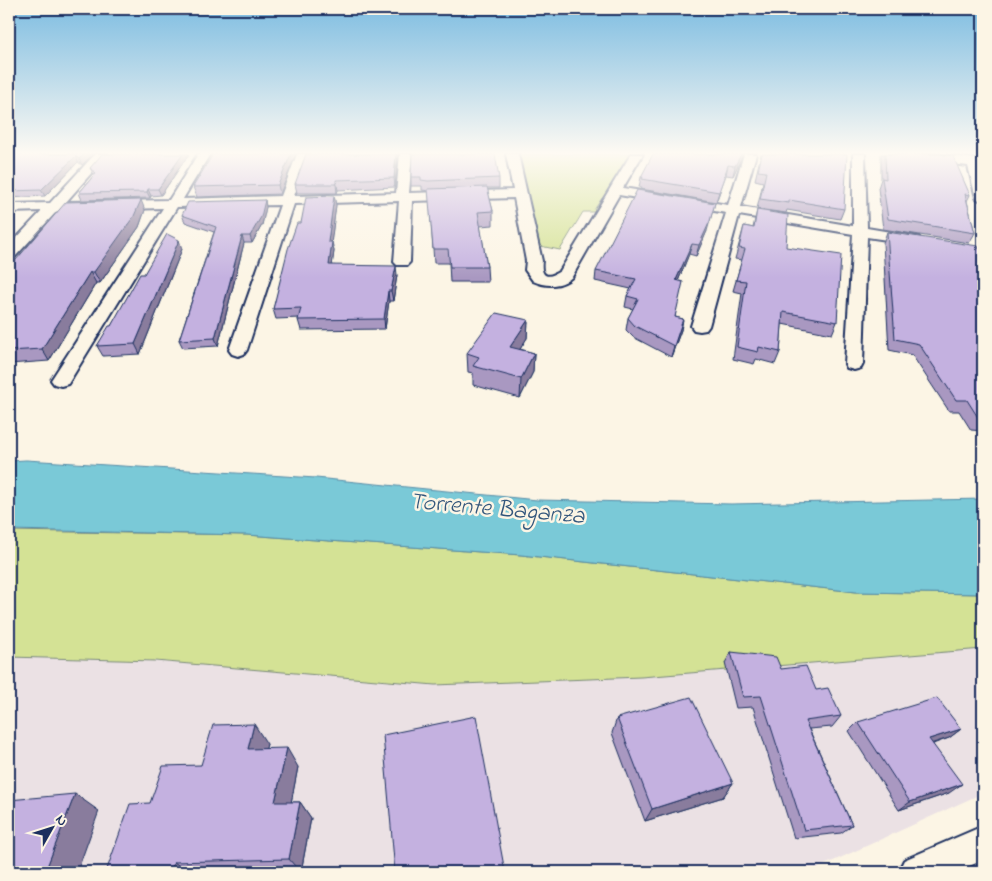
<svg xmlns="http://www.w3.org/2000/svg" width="992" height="881" viewBox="0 0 992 881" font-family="'Indie Flower',sans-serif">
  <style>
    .built { fill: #ebe1e4 }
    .green { fill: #d4e295; stroke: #78887a }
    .water { fill: #7ac9d7; stroke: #548ba7 }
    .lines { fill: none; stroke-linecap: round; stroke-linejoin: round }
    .street-casing { stroke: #1b2f5e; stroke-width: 4 }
    .street { fill: #fcf5e5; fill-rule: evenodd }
    .wall { fill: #a998c1; stroke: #1b2f5e }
    .shaded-wall { fill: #897c9d; stroke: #1b2f5e }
    .building { fill: #c4b1e0; stroke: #1b2f5e }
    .labels { text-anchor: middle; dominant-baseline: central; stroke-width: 5; stroke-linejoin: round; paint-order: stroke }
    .water-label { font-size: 24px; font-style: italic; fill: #33567c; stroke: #fcf5e5 }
  </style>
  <rect width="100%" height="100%" fill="#fcf5e5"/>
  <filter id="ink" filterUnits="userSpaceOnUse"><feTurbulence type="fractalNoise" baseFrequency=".02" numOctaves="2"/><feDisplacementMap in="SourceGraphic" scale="10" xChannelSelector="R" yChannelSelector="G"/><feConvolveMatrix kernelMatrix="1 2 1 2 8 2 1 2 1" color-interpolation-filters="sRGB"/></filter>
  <g filter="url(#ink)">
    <!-- built -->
    <path class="built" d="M983,649v144l-174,79h-800v-215l146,4 280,24 206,-8z"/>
    <!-- green -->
    <path class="green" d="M515,154h118l-27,45 -4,-1 -8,12 4,2h-15l-23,38 -20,-4 -3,-12h-5z
      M9,531l238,4 274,20 335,37 127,2v55l-342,28 -206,8 -280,-24 -146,-4z"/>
    <!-- water -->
    <path class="water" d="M26,460l290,18 221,22 194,4 252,-5v95l-127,-2 -335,-37 -274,-20 -238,-5v-69z"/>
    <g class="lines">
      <!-- street casing -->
      <g class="street-casing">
        <path id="street" d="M95,154h13l-42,48 103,-2 29,-46h12l-27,45 98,-3 16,-42h12l-15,42 102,-3 4,-39h12l-3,39 104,-3 -7,-36h12l24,107c-2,15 5,19 18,10l71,-117h12l-20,34 105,17 16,-51h12l-15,53 112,19v-72h12l2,74 47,8 5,1 2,3 -2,3 -5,1 -47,-7 -4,127 -2,4 -7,2 -7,-2 -2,-4 8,-130 -114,-19 -30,111 -3,4 -6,1 -6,-1 -3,-4 35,-113 -107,-18 -47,82c-11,10 -26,10 -39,4l-8,-11 1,-9 -12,-63 -102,3 -2,61 -3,3h-10l-3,-3 5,-61 -105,3 -47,146 -3,4 -6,2 -6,-2 -3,-4 51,-145 -103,2 -109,177 -7,2 -7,-2 -3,-4 112,-172 -106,3 -43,47 -5,2v-14l33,-35 -33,1v-8l41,-1z
          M901,154h35l47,6v8l-3,-1 3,10v25l-7,-4 -8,-32 -61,-8z
          M983,826v34l-27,12h-58l6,-12z"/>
      </g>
      <!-- street -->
      <use href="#street" class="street"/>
    </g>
    <!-- wall -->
    <path class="wall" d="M9,154h84l-11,11 -4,-3 -33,34 -36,2z
      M189,154l-28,41 -10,1 -1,2 -68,2 -3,-7 15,-18 -4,-7z
      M296,154l-16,40 -83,3 -4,-10z
      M398,154l-3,33 -57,3 -1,3h-40l-2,-9z
      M412,154l87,24v10h-12l6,23v14l-13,1 7,41 1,15h-38l-1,-19h-15l-5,-72 -7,-1v-4h-11v-9z
      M743,154l-10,22 -7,-1 -10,27 -75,-13v-2h-2l2,-10z
      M761,154l83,55 -4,10 -53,-9 -1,3 -29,-4 6,-27 -8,-2z
      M881,154h58l31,41 -3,6 8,32 -6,10 -86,-14 -5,-41 3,-9z
      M334,196l2,9 -5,37 3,9 -2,14 65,10 -4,26h-4l-4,28 -84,1 -3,-10 1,-2 -23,1 -3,-10 28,-86z
      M265,200l1,7 -4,18 -10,18h-8l-26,103 -35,2 -4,-8 35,-108 -29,-10 -3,-7z
      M145,210l-6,17 -39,56h-4l-47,78 -40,3v-96z
      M757,210l29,37 51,75 -5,12 -50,-10 -2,28 -5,12 -19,-5 -2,5 -21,-5 9,-66 -9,-2 9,-31 -7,-1 9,-33 9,2z
      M707,231l-11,25 -7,-2 -11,27 -3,36 8,2 -2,11 -10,27 -38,-20 -7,-7 2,-12 5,-9 -8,-2 2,-11 4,-7 -36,-8 1,-10z
      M887,232l96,18v181l-12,-1 -12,-19h-10l-37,-56 -23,-5 -6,-107z
      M182,249l-42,105 -37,2 -6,-10 14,-20 33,-52z
      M528,320l-1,18 -7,11 14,4 -1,19 -13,26 -47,-13v-12l-5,-1 -1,-19z
      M731,652l50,17 35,21 25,26 -9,11 -23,2 43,96 -11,8 -47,5 -41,-131 -17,1 -11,-45z
      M617,718l116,65 -10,14 -78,24 -33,-88z
      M858,722l103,7 -12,9 -16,6 16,49 -50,17 -50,-79z
      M267,744l-2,5 33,18 -7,35h9l11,16 -10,54h-195l44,-69 51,-38z"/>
    <!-- shaded-wall -->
    <path class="shaded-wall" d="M84,154h9l-11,11 -3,-6z
      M183,154h6l-28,41 -3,-6z
      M291,154h5l-16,40 -2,-9z
      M396,154h2l-3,33 -1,-9z
      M741,154h2l-10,22 2,-10z
      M76,156l2,6 -33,34 -4,-6z
      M728,165l-2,10 -10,27 3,-10z
      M336,180l2,10 -1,3 -1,-9z
      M148,189l3,7 -1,2 -3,-6z
      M334,196l2,9 -6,47 -2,-10z
      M141,200l4,10 -6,17 -39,56 -6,-11z
      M265,200l1,7 -4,18 -10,18 -2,-7z
      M715,203l-8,28 -11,25 3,-11z
      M242,236l2,7 -26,103 -3,-8z
      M179,240l3,9 -42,105 -5,-10z
      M332,242l2,9 -3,23 -2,-9z
      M692,244l-3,10 -15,37 2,-11z
      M396,266l1,9 -4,26 -2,-10z
      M90,272l6,11 -47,78 -7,-12z
      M388,291l1,10 -4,28 -1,-10z
      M683,319l-2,11 -10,27 3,-11z
      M528,320l-1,18 -17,27v-18z
      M534,353l-1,19 -13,26 1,-19z
      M254,724l13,20 -6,24 -13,-19z
      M961,729l-12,9 -31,10 11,-9z
      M287,748l11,19 -10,52 -13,-17z
      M733,783l-10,14 -78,24 7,-12z
      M962,784l-13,9 -50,17 11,-8z
      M75,794l24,17 -22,61h-32z
      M300,802l11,16 -10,54h-1l-11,-13z
      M174,862l14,10h-18z"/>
    <!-- building -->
    <path class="building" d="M9,154h75l-5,5 -3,-3 -35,34 -32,1z
      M102,154h81l-25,35h-10l-1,3 -68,1 17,-20 -6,-5z
      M213,154h78l-13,31 -85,2z
      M306,154h90l-2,24 -58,2v4h-41z
      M412,154h83l4,24 -71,3 -7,-1v-3h-10z
      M653,154h88l-6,12 -7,-1 -9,27 -77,-13 1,-2h-2z
      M762,154h85l-3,55 -55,-9v3l-29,-4 6,-27 -8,-1z
      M885,154h54l14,2 17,39 -5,-1 10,39 -87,-14 -6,-41 4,1z
      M487,187l6,24 -15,1 9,55h-37l-2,-18h-15l-5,-60z
      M637,190l78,13 -5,18 -11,24 -7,-1 -16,36 7,2 -8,35 8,2 -9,27 -39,-20 -7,-8 10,-19 -11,-3 9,-17 -40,-8z
      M334,196l-6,46h4l-3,23 67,1 -5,25h-3l-4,28 -86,1 3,-12 -28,1 15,-60 9,-26h4l5,-26z
      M141,200l-7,16 -40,56h-4l-48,77 -33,2v-83l57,-66z
      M265,200l-4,17 -11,19h-8l-27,102 -36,2 37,-113 -34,-12 6,-13z
      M757,210l31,5 -2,32 55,8 -4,67 -54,-10 -3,40 -21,-5 -1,5 -21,-5 9,-66 -10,-1 9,-31 -6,-1 5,-22 10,2z
      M887,232l91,14 1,3 4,1v169h-4l-12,-19h-11l-37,-56 -24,-5z
      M167,234l12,6 -44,104 -38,2 12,-20h2l29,-52h4z
      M496,313l32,7 -18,27 24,6 -13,26 -48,-13 6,-9 -12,-4z
      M731,652l45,5 5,12 25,-3 10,24 12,-2 13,28 -36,5 47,104 -48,5 -43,-134 -18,1z
      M691,697l42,86 -81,26 -35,-91z
      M937,698l24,31 -32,10 33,45 -52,18 -52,-80z
      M476,716l29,156h-110l-12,-137z
      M254,724l-6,25 39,-1 -12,54h25l-11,57 -115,3 -4,10h-64l24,-68 20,-1 13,-37 38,-1 12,-40z
      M75,794l-30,78h-36v-72z"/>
  </g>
  <!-- sky -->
  <linearGradient id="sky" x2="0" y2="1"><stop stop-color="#7cbce1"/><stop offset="0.55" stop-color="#fefaf3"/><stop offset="1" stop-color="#fefaf3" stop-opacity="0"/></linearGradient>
  <rect width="992" height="278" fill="url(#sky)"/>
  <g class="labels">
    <!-- water labels -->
    <g class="water-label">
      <text transform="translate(497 510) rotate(5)">Torrente Baganza</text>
    </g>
  </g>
  <!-- margin -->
  <rect width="992" height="881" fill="none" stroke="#fcf5e5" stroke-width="30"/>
  <rect x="15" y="15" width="962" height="851" fill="none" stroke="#1b2f5e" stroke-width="2" filter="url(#ink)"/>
  <!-- north arrow -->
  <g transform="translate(52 828) rotate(51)" stroke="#fcf5e5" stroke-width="4" paint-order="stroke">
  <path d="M0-4L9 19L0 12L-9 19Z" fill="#1b2f5e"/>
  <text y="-8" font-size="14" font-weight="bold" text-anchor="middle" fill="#1b2f5e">N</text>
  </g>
</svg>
